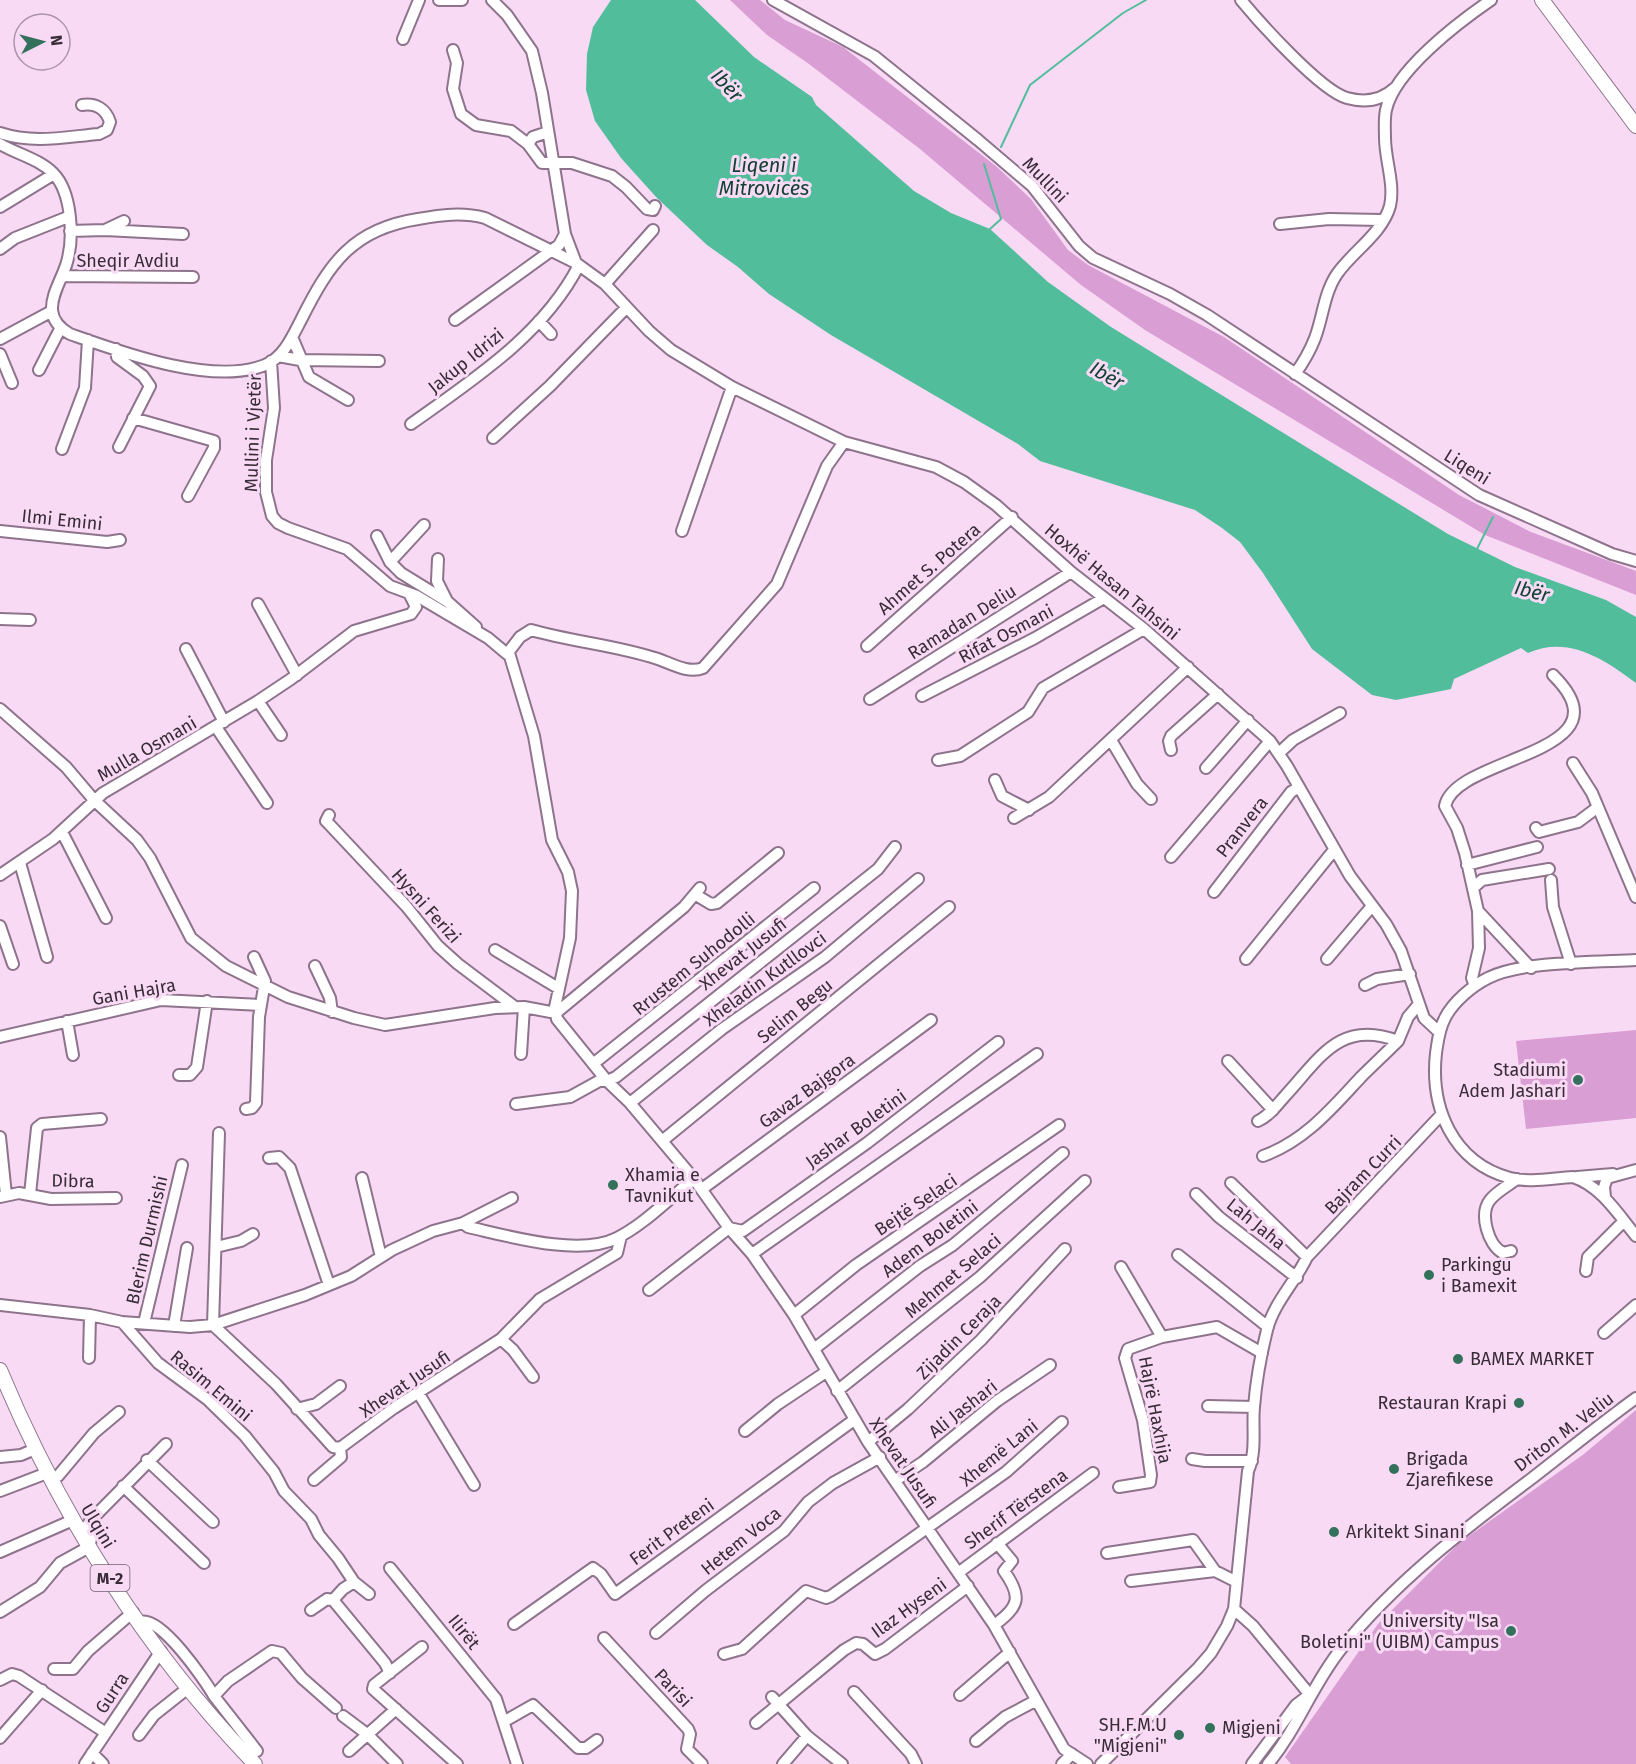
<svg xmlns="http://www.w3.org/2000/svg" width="1636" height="1764" viewBox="0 0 1636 1764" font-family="'Fira Sans',sans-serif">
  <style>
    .green { fill: #d99ed4 }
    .water { fill: #52bd9b }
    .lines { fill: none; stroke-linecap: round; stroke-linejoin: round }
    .stream { stroke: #52bd9b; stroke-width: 2 }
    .minor-casing { stroke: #8e738c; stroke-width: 14 }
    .major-casing { stroke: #8e738c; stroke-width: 16 }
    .minor { stroke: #fff; stroke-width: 10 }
    .major { stroke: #fff; stroke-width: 14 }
    .poi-dot { fill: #34715d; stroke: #f9daf5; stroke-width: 2 }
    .labels { text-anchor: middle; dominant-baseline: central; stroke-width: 6; stroke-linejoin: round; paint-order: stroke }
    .shield { fill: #f9daf5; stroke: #726070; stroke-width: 1.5 }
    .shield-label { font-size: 16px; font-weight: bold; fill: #382c37 }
    .street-label { font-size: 18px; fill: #382c37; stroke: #f9daf5 }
    .poi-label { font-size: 18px; fill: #382c37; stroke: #f9daf5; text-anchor: start }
    .water-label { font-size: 20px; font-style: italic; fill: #134234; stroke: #f9daf5 }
  </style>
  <rect width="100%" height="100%" fill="#f9daf5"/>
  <!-- green -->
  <path class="green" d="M730,0h30l25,20 58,27 154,120 34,32 37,51 20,15 136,72 235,158 72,37 105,39v24l-151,-60 -340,-205 -64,-45 -161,-136 -111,-85 -42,-29z
    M1636,1030v88l-110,11 -10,-88z
    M1636,1410v354h-345l-6,-7 93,-133 81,-81 125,-89z"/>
  <!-- water -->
  <path class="water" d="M611,0h84l59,57 58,40 4,8 98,86 37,22 39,16 58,53 63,45 337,207 67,33 91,33 30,17v66c-32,-24 -68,-48 -108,-30l-7,-5 -67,31 -3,10 -55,11 -24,-5 -60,-46 -49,-76 -23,-31 -18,-14 -27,-18 -155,-49 -22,-17 -187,-109 -62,-41 -31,-27 -31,-22 -50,-47 -36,-40 -26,-37 -9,-31 1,-36 6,-27z"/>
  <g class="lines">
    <!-- stream -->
    <path class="stream" d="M1001,147l29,-62 93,-72 23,-13
      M984,164l17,55 -11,10
      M1477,549l16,-32"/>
    <!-- minor casing -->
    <g class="minor-casing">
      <path id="minor" d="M439,0h23
        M492,0l15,15 25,36 10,42 23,141 11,29
        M773,0l101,56 104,84 54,46 47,60 14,12 77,36 37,21 272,180 133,59 24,7
        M1241,0c19,23 80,91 106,98 18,5 35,2 48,-10
        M403,39l16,-39
        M453,50l4,13 -4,26 8,25 15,11 35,6 17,13 14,19h30l40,13 14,11 21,22 6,1 2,-4
        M0,133c34,11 64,4 99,1l8,-4 3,-8c-4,-13 -14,-19 -28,-17
        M0,144c17,10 39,15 53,29 19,19 21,64 14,89 -4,15 -16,32 -15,48 1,12 9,19 18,24 51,18 142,52 195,31 19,-8 27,-28 36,-45 28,-56 51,-91 117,-101 23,-4 44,-7 67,-1l91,45 29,21 44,47 22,19 61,37 112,55 92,25 28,15 32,23 75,67 73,57 126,112 17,25 63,110 36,48 15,27 23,67 15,14
        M528,144l5,-7 15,-5
        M0,207l54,-33
        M1280,224l49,-5 53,1
        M105,230l78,4
        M70,231l35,-1 19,-9
        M0,249l15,-11 53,-21
        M62,276l131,1
        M605,284l48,-54
        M455,320l104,-75 6,-11
        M539,321l12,13
        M292,337l17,40 39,23
        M0,339l52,-28
        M116,349l1,8 26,19 7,10 -31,61
        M0,354l12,29
        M278,356l22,4 79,1
        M271,361l3,47 -8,52v32l6,24 6,7 10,5 59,21 43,37 27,10 71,42 19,16 13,-17 11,-7c42,12 85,15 127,29 14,5 31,15 45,9l74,-84 50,-118 17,-24
        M39,370l21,-41
        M1295,374c8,-11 15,-23 20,-36 8,-21 9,-45 22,-64 16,-23 45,-40 53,-68 5,-22 -5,-46 -5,-68 0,-9 -1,-19 1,-28 8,-39 73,-88 105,-110
        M133,418l81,23v7l-26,48
        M411,424c62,-44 133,-90 168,-159
        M493,438l57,-52 76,-78
        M62,449l23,-61 3,-48
        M0,531l107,11 13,-2
        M682,531l50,-144
        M377,536l13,26 11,11 47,29 28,25
        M438,559l-1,22 9,18
        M390,562l34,-37
        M258,604l39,71
        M0,619l30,1
        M867,646l145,-129
        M186,649l38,73
        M509,653l25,83 18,104 16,32 4,19 -2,47 -15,69 2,12 50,62 23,22 64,76 35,49 23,26 42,61 74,127 126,183 70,124 23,15
        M922,696l113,-58 69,-40
        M870,699l201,-127
        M258,701l23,34
        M0,709l66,58 28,33 43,40 13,18 41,80 35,28 62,31 66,21 31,7 110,-17 29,-1 32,6
        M216,727l51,76
        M1111,740l26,44 14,15
        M1171,750l-2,-9 2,-5 47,-42
        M1279,753l14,-13 47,-27
        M938,760l22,-4 68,-44 15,-24 101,-59
        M1573,763l19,30 44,104
        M1206,768l42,-48
        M995,780l7,16 27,14
        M329,815l-3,6 3,3 77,82 32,40 20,18 57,43
        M1014,818l35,-21 139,-130
        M1536,828l3,4 39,-10 20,-15
        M62,832l44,86
        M1171,857l99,-116
        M20,863l27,94
        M1467,865l70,-18
        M0,875l53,-36 50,-46 155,-92 33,-22 63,-48 57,-17 5,-7 -6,-12
        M1551,880l2,27 18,57
        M1473,888l9,-8 67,-11
        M1214,892l77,-100 8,-5
        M696,895l15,9 6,-1 61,-50
        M0,926l13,38
        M495,950l63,38
        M1246,959l88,-109
        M1327,959l45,-53
        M1636,960c-39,2 -115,1 -148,18 -16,8 -35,24 -43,40 -6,11 -7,22 -9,35 -6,54 16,109 74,125 19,5 43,0 63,-1 28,9 45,37 63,59
        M315,966l15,32 2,14
        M1531,968l-53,-57 -13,-58 -8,-25 -12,-22c10,-51 189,-51 108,-131
        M1365,985l12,-6 33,-5
        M1475,986l-3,-8 7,-30 -1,-37
        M556,1013l128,-106 16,-19
        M67,1021l6,34
        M0,1037l161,-37 99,5
        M521,1054l3,-47
        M1228,1061l45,49
        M593,1064l221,-176
        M179,1075h11l7,-8 10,-66
        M630,1103l92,-74 103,-72 93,-78
        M516,1104l54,-7 29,-16h8l9,-4 262,-208 17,-22
        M246,1109l6,-1 4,-5 3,-86 6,-36 -11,-24
        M1258,1121c11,-5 19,-16 27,-25 35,-38 55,-77 113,-55l10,-24 11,-13
        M219,1133l-6,192 63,59 57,63 7,1 54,-40 107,-69 39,-40 77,-46 4,-17
        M0,1137l6,58
        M662,1141l287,-234
        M1263,1156c42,-15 69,-48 98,-79 12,-12 25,-24 37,-36
        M269,1158l10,-1 11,11 39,117
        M1577,1177l36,-3
        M362,1178l19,79
        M1231,1183l76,74
        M702,1189l229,-169
        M30,1194l7,-66 5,-4 59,-5
        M1196,1194l23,23 78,61
        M0,1197l19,-4 32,6 65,-1
        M1605,1197l-1,-10 3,-9 29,-8
        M463,1223l5,4c40,9 111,30 149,11 28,-14 52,-40 77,-59
        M216,1247l25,-6 12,-7
        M1511,1251l-8,2c-15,-8 -24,-39 -13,-53 6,-8 19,-15 27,-21
        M752,1254l285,-200
        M1178,1255l90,72
        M1121,1267l41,70
        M1586,1271l2,-14 36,-36
        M649,1290l80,-62 14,3 124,-88 131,-101
        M0,1305l90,10 32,7 68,5 23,-2 92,-30 46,-19 41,-26 41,-19 30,-8 49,-25
        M794,1315l62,-50 203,-140
        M122,1322l36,41 49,36 38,37 29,36 10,19 27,28 8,16 19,23 16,24 -11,7 -10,11 52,63 5,10
        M144,1323l38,-158
        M174,1326l13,-78
        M1604,1333l32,-28
        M501,1339l12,11 20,27
        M814,1349l106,-83 33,-21 110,-92
        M89,1358l1,-43
        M837,1391l143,-114 105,-96
        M419,1394l55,91
        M1208,1406l46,1
        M297,1409l19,-5 24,-18
        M745,1431l33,-27 48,-32
        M868,1442l40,-33 73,-69 84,-91
        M0,1457l21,-2 14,-6
        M1192,1459l13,2h47
        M147,1460l66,62
        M51,1480l7,-4 36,-43 25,-21
        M314,1480l27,-23 -1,-9
        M896,1480l27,-18 74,-61 53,-36
        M123,1486l81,77
        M1119,1487l31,-5 1,-7 -8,-55 -18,-62 3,-9 34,-12 55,-10 45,26
        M0,1491l47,-18
        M0,1552l73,-32
        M1107,1553l86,-13 22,31 20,10
        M390,1568l106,131 21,65
        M958,1573l135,-100
        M1131,1581l84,-10
        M354,1582l15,12
        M1234,1609l19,17 57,69
        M311,1610l16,-11 6,1
        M0,1612l40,-25 20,-24 29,-16 2,-8 -4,-13 4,-6 75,-76
        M141,1622c19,-7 64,58 73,74
        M514,1624l79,-56 8,6 14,20 239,-174
        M994,1625c26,-18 28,-29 10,-54l8,-10 -15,-18
        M656,1633l49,-42 79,-60 24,-29 25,-19 47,-26
        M604,1638l84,91 2,5 -3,15 15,15
        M422,1647l-48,38 -1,4 84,75
        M724,1654l18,-5 64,-58 20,7 5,-2 175,-124 56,-50
        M54,1669h19l15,-18 45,-39
        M0,1680l12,-6 7,2 87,57
        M854,1692l57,62 5,10
        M960,1695l50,-43
        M772,1697l35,39 35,28
        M343,1716l24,18 30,30
        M505,1721l28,-16 45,43h8l11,-8
        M756,1723l88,-73 12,-7 7,1 12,10 10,-5 83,-63
        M139,1735l15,-20 34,-27
        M0,1738l42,-48
        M976,1741l29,-24 30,-16
        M257,1751l-43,-55 14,-15 44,-30 9,2 21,25 34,30
        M349,1751l47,-42
        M92,1753l11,11
        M85,1764l76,-113
        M783,1764l24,-28
        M1062,1764l10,-10
        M1101,1764l97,-96 13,-15 16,-27 7,-17 14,-138c9,-20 4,-43 6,-64 2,-25 7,-53 13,-77 6,-26 29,-49 40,-73l134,-142
        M1252,1764l44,-59 13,-10
        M1268,1764c30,-36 44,-79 73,-115 54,-67 122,-119 190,-170 35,-27 69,-55 105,-81"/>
    </g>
    <!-- major casing -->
    <g class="major-casing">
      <path id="major" d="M1542,0l94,126
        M0,1370c60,145 146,281 255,394"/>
    </g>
    <!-- minor -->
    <use href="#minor" class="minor"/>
    <!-- major -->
    <use href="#major" class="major"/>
  </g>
  <!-- markers -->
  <g class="poi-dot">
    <circle cx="1578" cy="1080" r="6"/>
    <circle cx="613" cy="1185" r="6"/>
    <circle cx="1429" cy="1275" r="6"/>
    <circle cx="1458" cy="1359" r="6"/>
    <circle cx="1519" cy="1403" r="6"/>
    <circle cx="1394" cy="1469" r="6"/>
    <circle cx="1334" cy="1532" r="6"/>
    <circle cx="1511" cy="1631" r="6"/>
    <circle cx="1210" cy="1728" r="6"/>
    <circle cx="1179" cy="1735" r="6"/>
  </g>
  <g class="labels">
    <!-- shield labels -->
    <rect class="shield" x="90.5" y="1565" width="39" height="26" rx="4.5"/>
    <g class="shield-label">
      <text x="110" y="1578">M-2</text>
    </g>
    <!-- street labels -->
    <g class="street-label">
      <text transform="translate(1045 180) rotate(46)">Mullini</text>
      <text x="128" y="261">Sheqir Avdiu</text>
      <text transform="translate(466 361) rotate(-39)">Jakup Idrizi</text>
      <text transform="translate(253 433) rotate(-88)">Mullini i Vjetër</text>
      <text transform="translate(1467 467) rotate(32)">Liqeni</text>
      <text transform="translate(62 520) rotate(6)">Ilmi Emini</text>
      <text transform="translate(929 569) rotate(-41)">Ahmet S. Potera</text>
      <text transform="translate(1112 582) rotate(40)">Hoxhë Hasan Tahsini</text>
      <text transform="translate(962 622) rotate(-32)">Ramadan Deliu</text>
      <text transform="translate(1006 634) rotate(-28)">Rifat Osmani</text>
      <text transform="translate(147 749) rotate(-30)">Mulla Osmani</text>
      <text transform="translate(1242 827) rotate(-52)">Pranvera</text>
      <text transform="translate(426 906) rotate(48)">Hysni Ferizi</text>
      <text transform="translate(743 954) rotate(-38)">Xhevat Jusufi</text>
      <text transform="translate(694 964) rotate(-39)">Rrustem Suhodolli</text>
      <text transform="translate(765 979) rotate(-36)">Xheladin Kutllovci</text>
      <text transform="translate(134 992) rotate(-10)">Gani Hajra</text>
      <text transform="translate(795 1011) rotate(-39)">Selim Begu</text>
      <text transform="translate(807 1091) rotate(-36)">Gavaz Bajgora</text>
      <text transform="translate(856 1129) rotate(-36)">Jashar Boletini</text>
      <text transform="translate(1363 1175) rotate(-46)">Bajram Curri</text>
      <text transform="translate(73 1181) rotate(1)">Dibra</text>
      <text transform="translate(916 1205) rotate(-34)">Bejtë Selaci</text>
      <text transform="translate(1256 1224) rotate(39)">Lah Jaha</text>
      <text transform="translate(930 1239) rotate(-37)">Adem Boletini</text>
      <text transform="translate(147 1240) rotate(-77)">Blerim Durmishi</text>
      <text transform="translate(953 1276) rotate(-40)">Mehmet Selaci</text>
      <text transform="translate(959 1337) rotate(-45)">Zijadin Ceraja</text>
      <text transform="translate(405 1384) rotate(-34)">Xhevat Jusufi</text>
      <text transform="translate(211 1386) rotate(40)">Rasim Emini</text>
      <text transform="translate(963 1409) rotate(-38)">Ali Jashari</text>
      <text transform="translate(1155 1410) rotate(79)">Hajrë Haxhija</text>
      <text transform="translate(1564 1432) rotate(-37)">Driton M. Veliu</text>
      <text transform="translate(999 1453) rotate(-39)">Xhemë Lani</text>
      <text transform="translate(903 1463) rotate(56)">Xhevat Jusufi</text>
      <text transform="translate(1016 1509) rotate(-36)">Sherif Tërstena</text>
      <text transform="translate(98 1526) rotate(59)">Ulqini</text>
      <text transform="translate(672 1532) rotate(-36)">Ferit Preteni</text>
      <text transform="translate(741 1541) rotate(-39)">Hetem Voca</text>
      <text transform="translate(909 1608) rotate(-36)">Ilaz Hyseni</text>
      <text transform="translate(464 1632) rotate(51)">Ilirët</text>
      <text transform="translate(673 1688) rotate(47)">Parisi</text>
      <text transform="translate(112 1693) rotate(-57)">Gurra</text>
    </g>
    <!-- poi labels -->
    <g class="poi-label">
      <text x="1566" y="1070" text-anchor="end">Stadiumi<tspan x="1566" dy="21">Adem Jashari</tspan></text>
      <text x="625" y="1175">Xhamia e<tspan x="625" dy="21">Tavnikut</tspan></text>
      <text x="1441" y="1265">Parkingu<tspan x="1441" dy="21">i Bamexit</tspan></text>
      <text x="1470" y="1359">BAMEX MARKET</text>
      <text x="1507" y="1403" text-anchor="end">Restauran Krapi</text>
      <text x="1406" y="1459">Brigada<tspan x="1406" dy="21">Zjarefikese</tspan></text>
      <text x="1346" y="1532">Arkitekt Sinani</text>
      <text x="1499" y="1621" text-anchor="end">University "Isa<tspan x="1499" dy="21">Boletini" (UIBM) Campus</tspan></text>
      <text x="1167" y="1725" text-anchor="end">SH.F.M.U<tspan x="1167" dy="21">"Migjeni"</tspan></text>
      <text x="1222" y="1728">Migjeni</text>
    </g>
    <!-- water labels -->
    <g class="water-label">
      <text transform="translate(727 85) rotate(47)">Ibër</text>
      <text x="764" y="165">Liqeni i<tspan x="764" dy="23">Mitrovicës</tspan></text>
      <text transform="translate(1107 375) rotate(30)">Ibër</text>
      <text transform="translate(1532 591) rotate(14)">Ibër</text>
    </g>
  </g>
  <!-- north arrow -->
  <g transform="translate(42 42) rotate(84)"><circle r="28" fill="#f9daf5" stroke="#ac94a9" stroke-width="1.5"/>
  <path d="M0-4.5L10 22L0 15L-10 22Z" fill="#34715d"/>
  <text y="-9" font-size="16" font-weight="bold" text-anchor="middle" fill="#382c37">N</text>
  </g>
</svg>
